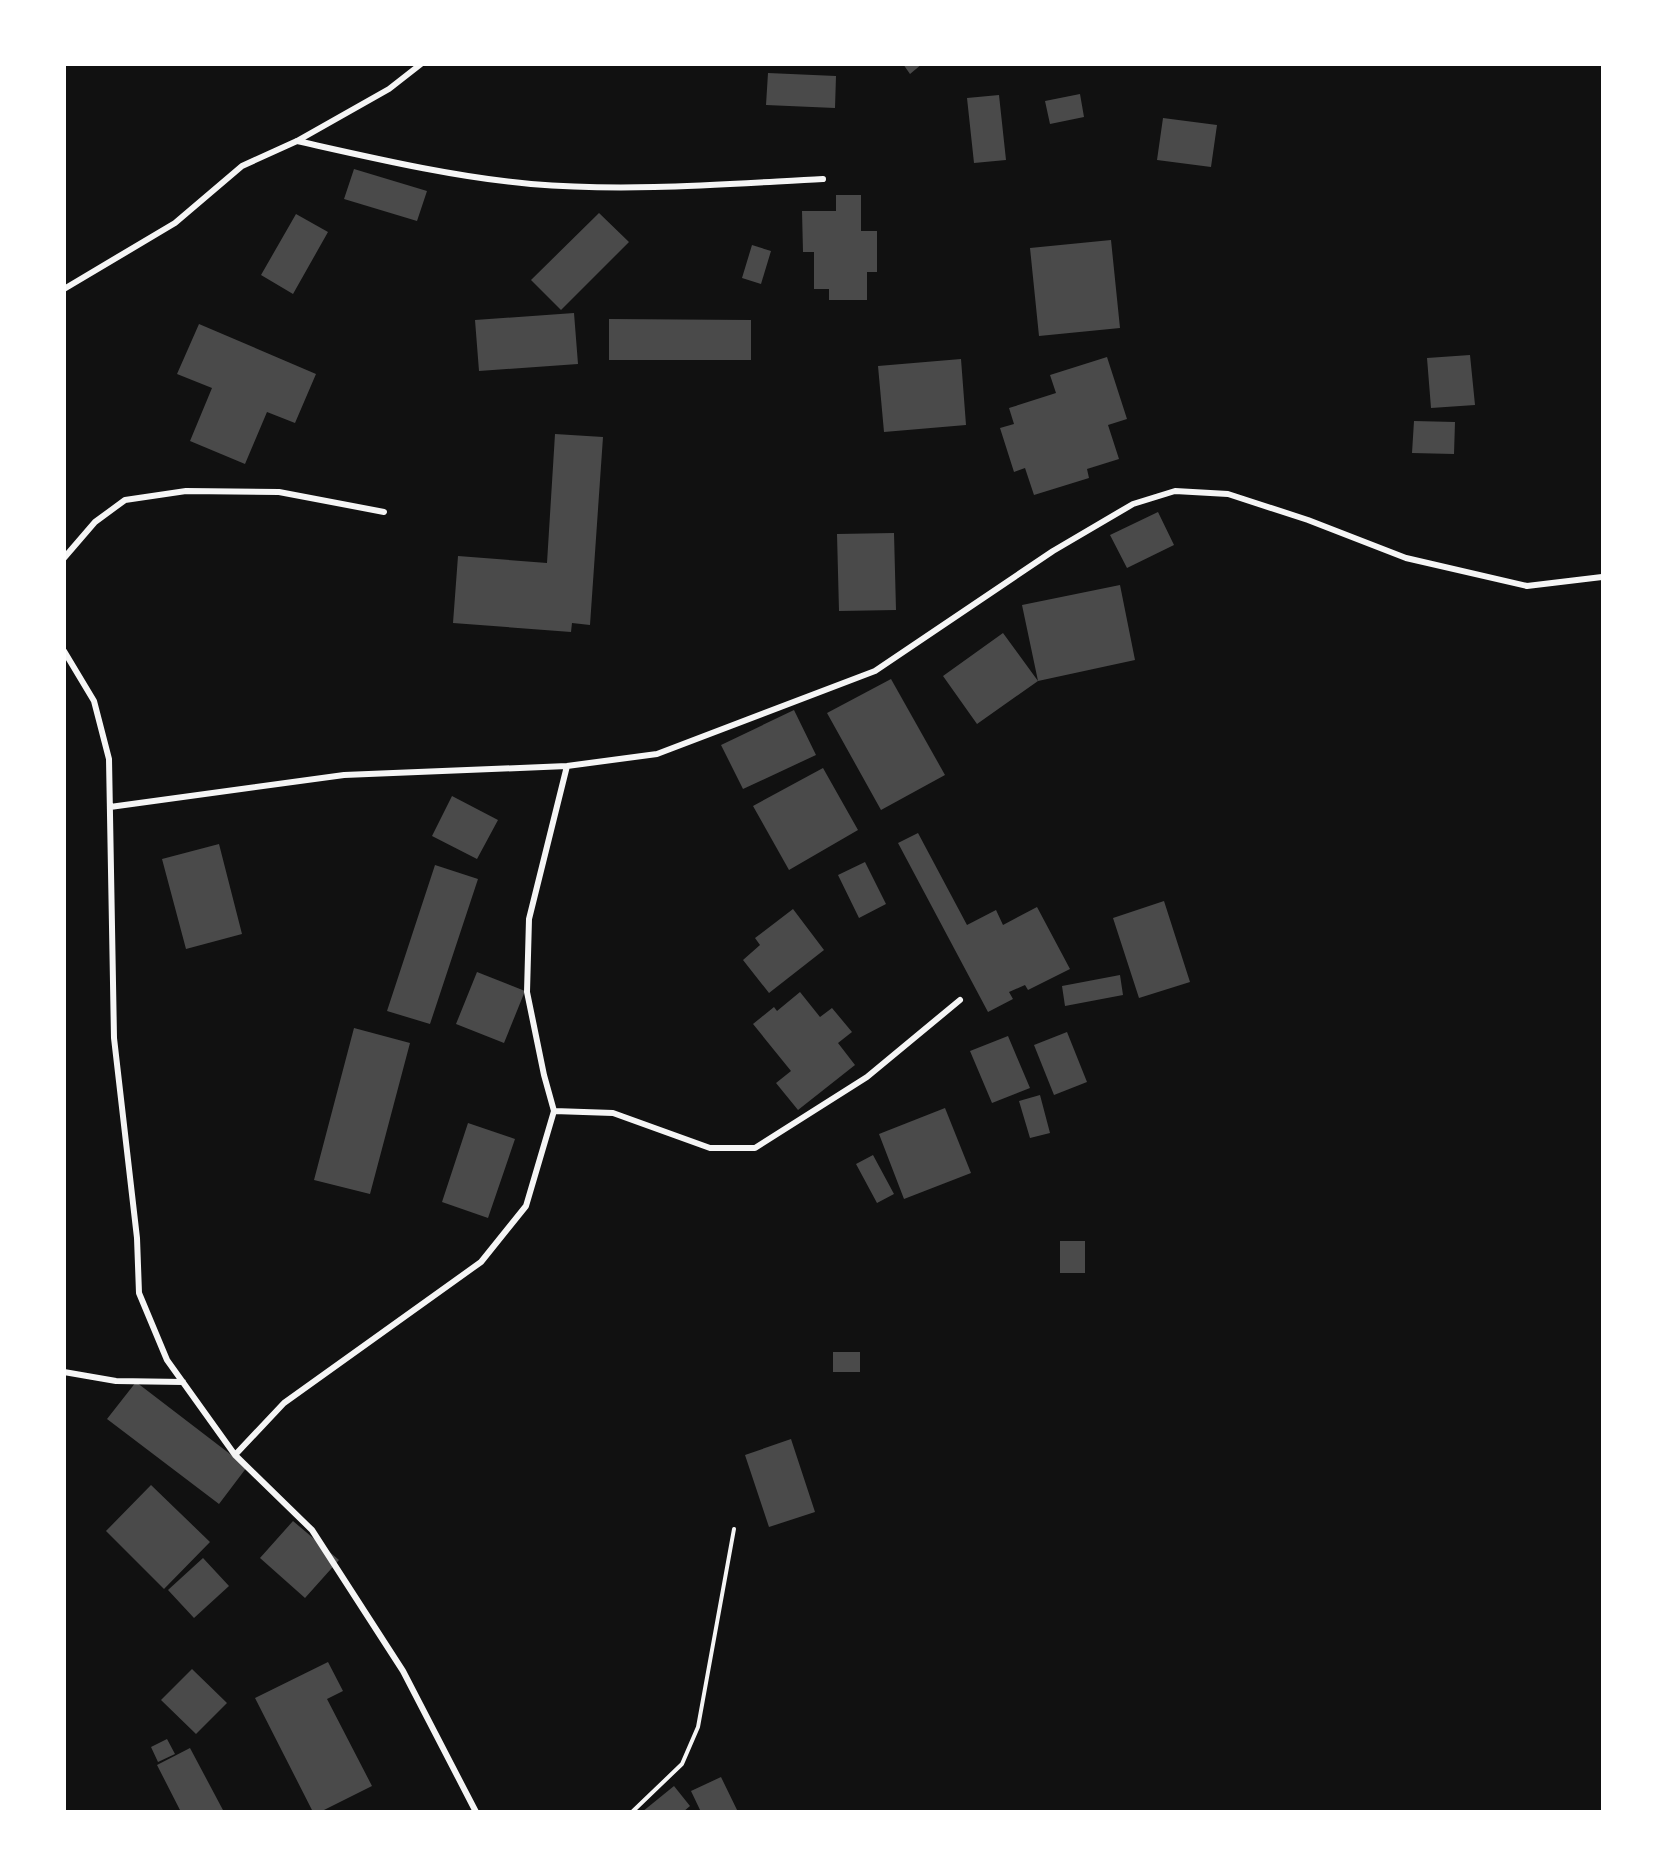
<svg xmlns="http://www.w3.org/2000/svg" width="1667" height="1876" viewBox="0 0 1667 1876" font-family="'IBM Plex Sans',sans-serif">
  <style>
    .building { fill: #4a4a4a }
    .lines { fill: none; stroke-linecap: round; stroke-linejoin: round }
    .path { stroke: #f5f5f5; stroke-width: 4 }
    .minor { stroke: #f5f5f5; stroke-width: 6 }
  </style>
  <rect width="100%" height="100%" fill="#111"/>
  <!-- building -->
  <path class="building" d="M903,64h19l-12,10z
    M768,73l68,3 -1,32 -69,-3z
    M1080,94l4,23 -34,7 -5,-23z
    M999,95l7,65 -32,3 -7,-65z
    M1163,118l54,7 -6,42 -54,-7z
    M354,169l73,22 -10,30 -73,-22z
    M836,195h25v36h16v41h-10v28h-38v-11h-15v-37h-11l-1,-41h34z
    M599,213l30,29 -68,68 -30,-30z
    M296,214l32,18 -35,62 -32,-19z
    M1111,240l9,88 -81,8 -9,-88z
    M752,245l19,6 -10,33 -19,-6z
    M574,313l4,51 -99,7 -4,-51z
    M609,319l142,1v40h-142z
    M199,324l117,50 -21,49 -28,-11 -22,52 -55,-23 22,-53 -35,-14z
    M1470,355l5,50 -44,3 -4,-50z
    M1107,357l20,62 -19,6 11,34 -32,10 2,9 -55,17 -9,-27 -11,4 -14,-44 14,-4 -5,-16 47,-15 -6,-18z
    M961,359l5,66 -82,7 -6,-66z
    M1414,421l41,1 -1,32 -42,-1z
    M555,434l48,3 -13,188 -18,-2 -1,9 -118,-9 5,-67 89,7z
    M1158,512l16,33 -47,23 -17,-33z
    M894,533l2,77 -57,1 -2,-77z
    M1120,585l15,75 -97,21 -16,-76z
    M1003,633l35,48 -61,43 -34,-48z
    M891,679l54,96 -64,35 -54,-97z
    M794,710l22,45 -73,34 -22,-44z
    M823,768l35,62 -69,40 -36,-64z
    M452,796l46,24 -21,39 -45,-23z
    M918,833l49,92 29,-15 7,15 34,-18 33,62 -42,21 -3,-5 -16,7 4,7 -25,13 -90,-169z
    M219,844l23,90 -56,15 -24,-90z
    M865,862l21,42 -27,14 -21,-43z
    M435,865l43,14 -48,145 -43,-13z
    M1164,901l26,81 -51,16 -26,-80z
    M793,909l31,41 -55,43 -26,-33 17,-15 -5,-7z
    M477,972l48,19 -21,52 -48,-19z
    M1120,975l3,20 -58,11 -3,-20z
    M800,992l20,25 12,-9 20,24 -14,11 17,22 -57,45 -22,-27 15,-12 -38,-47 21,-17 3,4z
    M354,1028l56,15 -40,151 -56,-14z
    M1067,1032l20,50 -33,13 -20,-50z
    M1008,1036l22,52 -38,15 -22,-52z
    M1040,1095l10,38 -20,5 -11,-37z
    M945,1108l26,65 -67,26 -25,-65z
    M468,1123l47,16 -27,79 -46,-16z
    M873,1155l21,39 -17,9 -21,-39z
    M1060,1241h25v32h-25z
    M833,1352h27v20h-27z
    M136,1382l111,85 -28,37 -112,-85z
    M791,1439l24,73 -46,15 -24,-72z
    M151,1485l59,57 -46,47 -58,-58z
    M293,1521l46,39 -34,38 -45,-40z
    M203,1558l26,28 -35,32 -26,-28z
    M328,1662l15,29 -16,8 45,87 -52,26h-7l-58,-114z
    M192,1669l35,34 -31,31 -35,-34z
    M167,1739l8,15 -17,8 -7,-15z
    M190,1748l34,64h-43l-24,-47z
    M721,1777l17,35h-37l-10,-21z
    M674,1786l16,20 -7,6h-41z"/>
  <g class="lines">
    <!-- path -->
    <path class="path" d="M632,1812l50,-48 16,-37 36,-198"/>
    <!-- minor -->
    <path class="minor" d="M297,141c76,17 156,36 234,43 97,8 195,0 292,-5
      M64,289l111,-66 67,-57 55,-25 92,-52 32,-25
      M64,558l31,-36 30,-22 61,-9 93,1 105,20
      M64,651l30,50 15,58 5,279 23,200 2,55 28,67 68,95 77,75 91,141 73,141
      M110,807l234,-32 223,-9 90,-12 218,-83 178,-120 80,-47 42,-13 53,3 80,26 98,38 121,28 75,-9
      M554,1111l59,2 97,35h45l112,-71 93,-77
      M64,1372l52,9 67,1
      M235,1455l49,-52 197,-141 45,-56 28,-95 -10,-36 -17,-83 2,-73 38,-153"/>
  </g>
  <!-- border -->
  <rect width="1667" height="1876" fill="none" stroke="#ffffff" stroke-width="132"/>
</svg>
